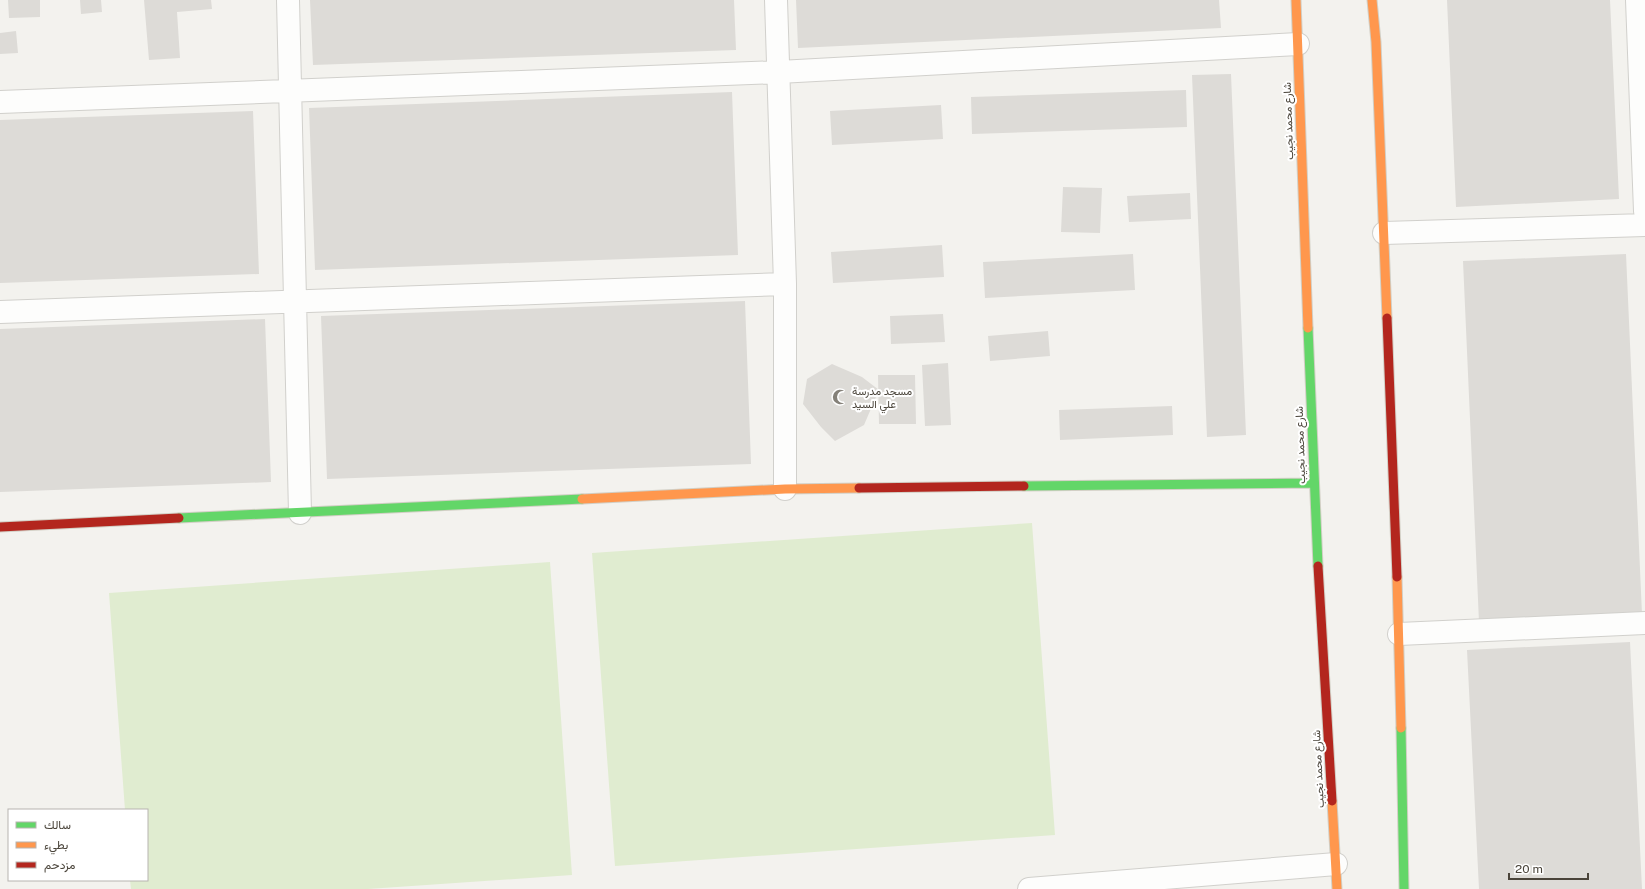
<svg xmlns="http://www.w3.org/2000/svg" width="1645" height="889" viewBox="0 0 1645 889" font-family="'Public Sans',Vazirmatn,sans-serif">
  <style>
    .green { fill: #e0ecd0 }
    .building { fill: #dddbd7 }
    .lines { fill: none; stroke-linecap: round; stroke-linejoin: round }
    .street-casing { stroke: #d1d0cc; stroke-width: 24 }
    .fast-casing { stroke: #d2cfc5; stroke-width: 11 }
    .slow-casing { stroke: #d2cfc5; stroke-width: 11 }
    .jam-casing { stroke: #d2cfc5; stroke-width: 11 }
    .street { stroke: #fdfdfc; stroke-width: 22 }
    .fast { stroke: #63d668; stroke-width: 9 }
    .slow { stroke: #ff974d; stroke-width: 9 }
    .jam { stroke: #b3261e; stroke-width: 9 }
    .labels { text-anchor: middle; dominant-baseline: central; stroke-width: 4; stroke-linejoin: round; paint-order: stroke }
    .street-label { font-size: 11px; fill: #4a443a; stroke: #fff }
    .poi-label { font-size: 11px; fill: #4a443a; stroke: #fff; text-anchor: start }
  </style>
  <rect width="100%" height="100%" fill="#f3f2ee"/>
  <!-- green -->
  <path class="green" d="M1032,523l23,312 -440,31 -23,-313z
    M550,562l22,313 -204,14h-237l-1,-9h17v-70h-22l-16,-217z"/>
  <!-- building -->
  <path class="building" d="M8,0h32v17l-31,1z
    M80,0h21l1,12 -21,2z
    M144,0h67l1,9 -35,3 3,46 -31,2z
    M310,0h424l2,50 -423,15z
    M796,0h423l2,28 -423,20z
    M1447,0h163l9,199 -163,8z
    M16,31l2,22 -18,1v-21z
    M1231,74l15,361 -39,2 -15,-362z
    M1186,90l1,37 -215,7 -1,-37z
    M732,92l6,163 -423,15 -6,-162z
    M941,105l2,34 -111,6 -2,-34z
    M253,111l6,163 -259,9v-163z
    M1063,187l39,1 -2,45 -39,-1z
    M1190,193l1,26 -62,3 -2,-26z
    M942,245l2,32 -111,6 -2,-31z
    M1133,254l2,36 -150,8 -2,-36z
    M1626,254l16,360 -163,8 -16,-361z
    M745,301l6,163 -424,15 -6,-163z
    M943,314l2,28 -54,2 -1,-28z
    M265,319l6,163 -271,10v-163z
    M1048,331l2,25 -60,5 -2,-25z
    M948,363l3,62 -26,1 -3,-61z
    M832,364l30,13 17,13 -15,35 -29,16 -14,-14 -18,-23 4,-25z
    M878,375h37l1,49h-37z
    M1172,406l1,29 -113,5 -1,-30z
    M1630,642l12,247h-163l-12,-239z"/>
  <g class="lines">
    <!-- street casing -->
    <g class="street-casing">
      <path id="street" d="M288,0l12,513
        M776,0l9,284v205
        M1637,0l8,211
        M0,102l779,-30 519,-28
        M1384,233l261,-8
        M0,312l785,-28
        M1399,634l246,-11
        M1029,889l307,-25"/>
    </g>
    <!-- fast casing -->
    <g class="fast-casing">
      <path id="fast" d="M1308,328l10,238
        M1024,486l289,-3
        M179,518l403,-19
        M1401,728l3,161"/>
    </g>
    <!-- slow casing -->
    <g class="slow-casing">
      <path id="slow" d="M1296,0l12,328
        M1372,0l4,42 11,276
        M582,499l203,-10 74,-1
        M1397,577l4,151
        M1332,801l5,88"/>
    </g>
    <!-- jam casing -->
    <g class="jam-casing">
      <path id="jam" d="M1387,318l10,259
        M859,488l165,-2
        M0,527l179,-9
        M1318,566l14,235"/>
    </g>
    <!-- street -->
    <use href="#street" class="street"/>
    <!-- fast -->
    <use href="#fast" class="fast"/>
    <!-- slow -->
    <use href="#slow" class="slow"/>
    <!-- jam -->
    <use href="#jam" class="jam"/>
  </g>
  <!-- icons -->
  <defs>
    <g id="mosque-bare" transform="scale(1.2)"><path d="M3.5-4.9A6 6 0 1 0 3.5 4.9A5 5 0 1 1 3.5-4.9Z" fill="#858179" stroke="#fff" stroke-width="2.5" paint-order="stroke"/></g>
  </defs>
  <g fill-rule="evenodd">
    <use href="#mosque-bare" x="840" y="397"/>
  </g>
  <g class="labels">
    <!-- street labels -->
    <g class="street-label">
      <text transform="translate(1288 121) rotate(-92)">شارع محمد نجيب</text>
      <text transform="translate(1300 445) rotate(-92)">شارع محمد نجيب</text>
      <text transform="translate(1318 769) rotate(-93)">شارع محمد نجيب</text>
    </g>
    <!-- poi labels -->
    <g class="poi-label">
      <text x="852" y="391">مسجد مدرسة<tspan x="852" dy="13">علي السيد</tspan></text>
    </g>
  </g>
  <!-- legend -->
  <rect x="8" y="809" width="140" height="72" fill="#ffffff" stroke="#b7b4b0"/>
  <rect x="16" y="822" width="20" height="6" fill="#63d668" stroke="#b7b4b0"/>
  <text x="44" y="829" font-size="12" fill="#4a443a">سالك</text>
  <rect x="16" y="842" width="20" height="6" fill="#ff974d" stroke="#b7b4b0"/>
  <text x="44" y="849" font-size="12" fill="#4a443a">بطيء</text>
  <rect x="16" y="862" width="20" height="6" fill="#b3261e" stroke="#b7b4b0"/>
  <text x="44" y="869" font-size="12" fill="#4a443a">مزدحم</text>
  <!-- scale -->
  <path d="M1509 873v6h79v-6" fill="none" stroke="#4a443a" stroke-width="2"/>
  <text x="1515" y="873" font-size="12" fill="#4a443a" stroke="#ffffff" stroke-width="3" paint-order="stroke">20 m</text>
</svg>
